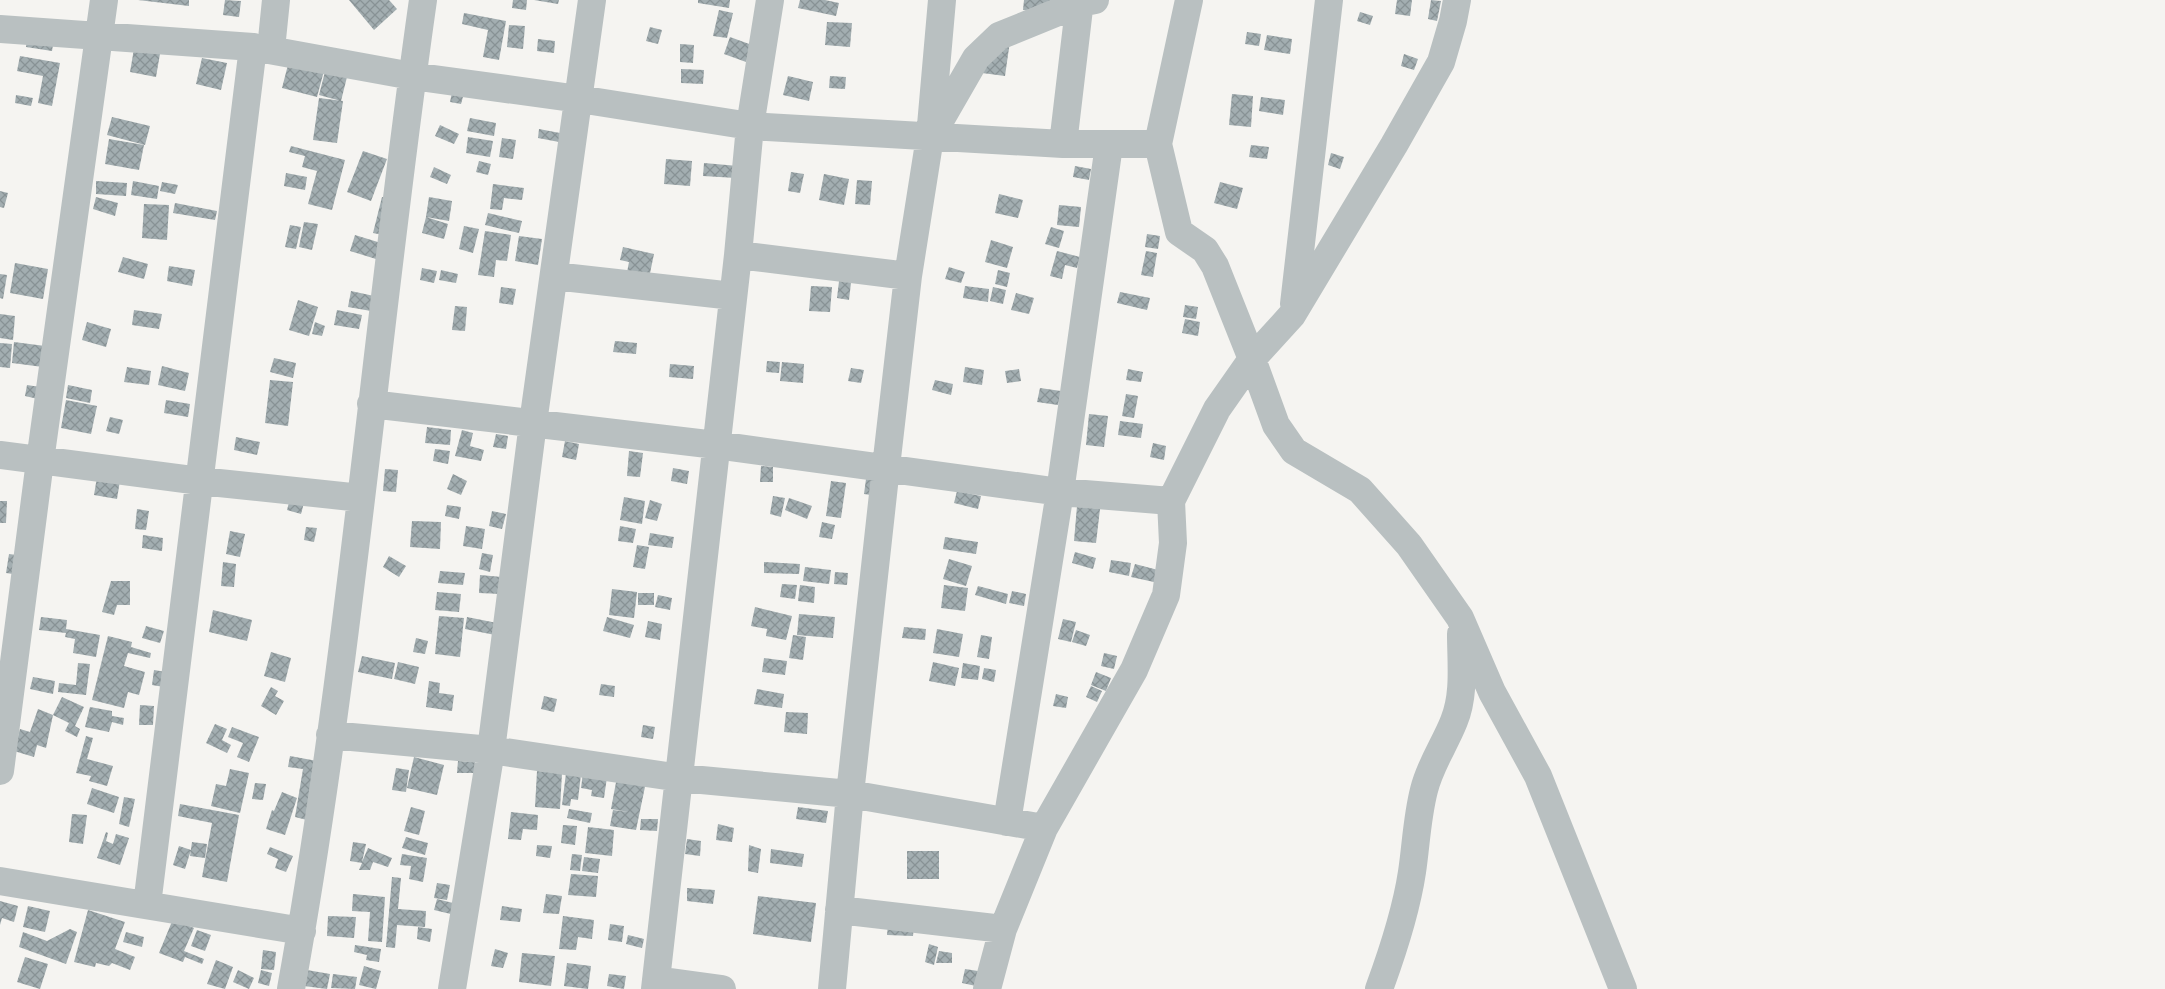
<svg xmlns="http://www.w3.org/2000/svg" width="2165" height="989" viewBox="0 0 2165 989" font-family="Roboto,sans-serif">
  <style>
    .building { fill: url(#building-cross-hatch) }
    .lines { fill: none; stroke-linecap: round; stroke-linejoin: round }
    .minor { stroke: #b9c0c1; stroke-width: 28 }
  </style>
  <defs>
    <pattern id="building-cross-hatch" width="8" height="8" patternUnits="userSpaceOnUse" patternTransform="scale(1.25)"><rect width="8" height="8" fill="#a3aeb1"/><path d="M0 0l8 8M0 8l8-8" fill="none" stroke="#889295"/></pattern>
  </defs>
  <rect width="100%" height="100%" fill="#f5f4f1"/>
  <!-- building -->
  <path class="building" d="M138,0h51v6z
    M225,0l16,1 -2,16 -16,-2z
    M349,0h40l8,9 -23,21z
    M513,0h14l-1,10 -14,-2z
    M534,0h25l-1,4z
    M698,0h32l-1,8 -31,-5z
    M800,0h25l14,3 -3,13 -38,-8z
    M1024,0h26l-1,12 -26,-2z
    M1397,0h15l-2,16 -15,-2z
    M1431,0l10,1 -4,20 -9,-2z
    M719,10l14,3 -6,25 -14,-2z
    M1360,12l13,4 -3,9 -13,-4z
    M464,13l42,8 -7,39 -16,-3 5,-27 -26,-6z
    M827,22l25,1 -2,24 -25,-2z
    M509,25l16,1 -2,23 -16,-2z
    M650,27l12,3 -4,14 -12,-3z
    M29,29l26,4 -3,18 -26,-4z
    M1247,32l14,2 -2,12 -14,-2z
    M1267,35l25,4 -2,15 -26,-4z
    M730,37l22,8 -6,17 -22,-8z
    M987,38l23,3 -5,35 -23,-3z
    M538,39l17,2 -1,12 -17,-2z
    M135,43l26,5 -5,29 -26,-5z
    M680,44l14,1 -1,18 -13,-1z
    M1404,54l14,5 -4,11 -13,-4z
    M20,56l40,7 -8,43 -14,-3 5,-27 -26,-5z
    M290,57l35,10 -8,30 -35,-9z
    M202,58l25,5 -6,27 -25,-6z
    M327,64l22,5 -8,32 -22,-6z
    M681,69l23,1 -1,14 -22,-1z
    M788,76l25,6 -4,19 -26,-6z
    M830,76l16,1 -1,12 -16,-1z
    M454,83l12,3 -5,18 -11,-2z
    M1232,94l21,2 -2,31 -22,-2z
    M16,95l17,3 -2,8 -16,-3z
    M1261,97l24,3 -2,15 -24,-4z
    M319,98l24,3 -6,42 -24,-3z
    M112,117l38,9 -5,19 -38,-10z
    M470,118l26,5 -2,13 -27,-5z
    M440,125l19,9 -5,10 -19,-8z
    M539,129l21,4 -1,9 -21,-4z
    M468,137l25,4 -3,16 -24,-4z
    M502,138l14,2 -3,19 -14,-2z
    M109,139l35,6 -5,25 -34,-6z
    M1251,145l18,2 -2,12 -18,-2z
    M291,146l54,14 -13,50 -24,-6 9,-33 -15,-4 3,-11 -16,-4z
    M363,151l24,8 -16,42 -24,-9z
    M1331,153l13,4 -4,12 -12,-4z
    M666,159l26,2 -2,25 -26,-2z
    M479,161l12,3 -3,11 -12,-3z
    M704,163l34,3 -2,12 -33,-2z
    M1075,166l16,3 -2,11 -16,-3z
    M434,167l17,8 -4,9 -17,-7z
    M791,172l13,2 -4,19 -12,-2z
    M286,173l21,4 -2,13 -21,-4z
    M824,174l25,5 -5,26 -25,-5z
    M857,180l15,1 -2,24 -15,-1z
    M96,181l31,2 -1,13 -30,-2z
    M133,181l26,5 -2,13 -26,-4z
    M162,182l16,3 -3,9 -15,-3z
    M1220,182l23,6 -6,21 -23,-6z
    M493,184l31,4 -2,12 -18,-2 -2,12 -12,-1z
    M0,191l8,2 -4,15 -4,-1z
    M999,194l24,6 -5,18 -23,-5z
    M96,197l22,6 -3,13 -22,-7z
    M382,197l14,3 -8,36 -15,-3z
    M429,197l23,4 -3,20 -23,-4z
    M175,203l42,8 -2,9 -42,-7z
    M144,204l25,1 -2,35 -25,-2z
    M1059,205l22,2 -2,20 -22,-2z
    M488,213l34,8 -3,12 -34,-8z
    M426,217l22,7 -4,15 -22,-6z
    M304,222l14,2 -6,26 -13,-3z
    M290,225l11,2 -5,22 -11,-2z
    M464,226l15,3 -6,24 -14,-4z
    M1051,227l13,4 -5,17 -14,-4z
    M485,231l26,4 -4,26 -11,-1 -2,17 -16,-2z
    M1147,234l13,2 -2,13 -13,-2z
    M355,235l26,8 -5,16 -26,-8z
    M519,236l23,3 -4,26 -23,-4z
    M991,240l22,7 -6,21 -22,-6z
    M623,247l31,7 -9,43 -22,-4 6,-31 -9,-2z
    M1057,251l23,6 -3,11 -12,-3 -3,14 -12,-3z
    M1146,251l11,2 -4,24 -12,-2z
    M123,257l25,7 -4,15 -26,-7z
    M15,263l33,6 -5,30 -33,-6z
    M169,266l26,4 -3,16 -25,-5z
    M949,267l16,5 -4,11 -16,-4z
    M422,268l15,3 -3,12 -14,-3z
    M441,270l17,4 -2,9 -17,-3z
    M998,270l12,3 -3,14 -12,-3z
    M840,273l12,1 -3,26 -12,-2z
    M0,274l7,1 -4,24 -3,-1z
    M811,286l21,1 -2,25 -21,-1z
    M965,286l24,3 -1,13 -25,-4z
    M501,287l15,2 -3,16 -14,-2z
    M993,287l13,3 -3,14 -13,-3z
    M351,291l23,5 -3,15 -23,-4z
    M1120,292l30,6 -3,12 -30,-7z
    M1016,293l18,5 -5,16 -18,-4z
    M298,300l20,7 -9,29 -20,-6z
    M1185,305l13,2 -2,12 -13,-2z
    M455,306l12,1 -2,24 -13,-1z
    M134,310l28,4 -3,15 -27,-4z
    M337,310l25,5 -3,14 -25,-4z
    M0,314l15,2 -2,24 -13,-2z
    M1185,319l15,3 -2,14 -16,-3z
    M87,322l24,7 -5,18 -24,-7z
    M315,322l10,4 -3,10 -10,-2z
    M615,341l22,2 -1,11 -23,-2z
    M14,342l31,4 -2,21 -31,-4z
    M0,343l12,1 -2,24 -10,-1z
    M274,358l22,5 -3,15 -23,-6z
    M767,361l13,1 -1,11 -13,-1z
    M782,362l22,2 -1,19 -23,-2z
    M670,364l24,2 -1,13 -24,-2z
    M162,366l27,7 -4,18 -27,-6z
    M127,367l24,4 -2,14 -25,-3z
    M965,367l19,3 -2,15 -19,-3z
    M851,368l13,2 -3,13 -13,-2z
    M1019,369l2,12 -14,2 -2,-12z
    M1128,369l15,3 -2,10 -15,-2z
    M270,380l23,2 -5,44 -23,-3z
    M935,380l18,4 -2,11 -19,-5z
    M27,385l13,2 -2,12 -13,-3z
    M68,385l24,5 -2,13 -24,-5z
    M1040,388l21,3 -3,14 -21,-3z
    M1126,394l12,2 -4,22 -12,-2z
    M66,400l31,6 -6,28 -30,-6z
    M166,400l24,4 -2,13 -24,-4z
    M1089,414l19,2 -4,31 -18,-2z
    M110,417l13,3 -4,14 -13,-3z
    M1120,421l23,3 -2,14 -23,-3z
    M427,427l24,3 -1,15 -25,-2z
    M462,430l11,3 -3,13 14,4 -3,11 -26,-5z
    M496,434l12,2 -2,13 -13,-2z
    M236,437l24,5 -3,13 -23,-5z
    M565,441l14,3 -3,16 -14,-3z
    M1153,443l13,3 -2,14 -14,-3z
    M435,449l15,2 -2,13 -15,-3z
    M629,451l14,2 -3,24 -13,-1z
    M99,465l23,3 -5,31 -23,-4z
    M761,466l12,1v15h-13z
    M673,468l16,3 -2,13 -16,-3z
    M385,469l13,1 -2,22 -13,-1z
    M453,474l14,7 -6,14 -14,-6z
    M866,479l14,2 -2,15 -14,-2z
    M831,481l15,2 -5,35 -15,-2z
    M293,487l14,5 -6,22 -14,-4z
    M957,491l24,5 -3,13 -24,-6z
    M773,496l12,2 -4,19 -11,-3z
    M624,497l21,4 -3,23 -22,-4z
    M789,498l23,8 -5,13 -22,-9z
    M650,500l12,4 -5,17 -12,-3z
    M0,501h7l-1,22h-6z
    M447,505l14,2 -2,12 -14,-3z
    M1077,506l23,3 -4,34 -22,-2z
    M137,509l12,2 -3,19 -11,-1z
    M492,511l14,3 -4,15 -13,-3z
    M412,521l29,1 -1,27 -30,-2z
    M822,522l13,3 -3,14 -13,-2z
    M466,526l19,3 -3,20 -19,-3z
    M620,526l16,3 -3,14 -15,-2z
    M306,527l11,1 -3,14 -10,-2z
    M230,531l15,3 -5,23 -14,-3z
    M650,533l24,4 -2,11 -24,-3z
    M143,535l20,3 -1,13 -20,-3z
    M945,537l33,5 -2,12 -33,-5z
    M637,545l12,2 -4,22 -12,-2z
    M1075,552l21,6 -3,11 -21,-6z
    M482,553l11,2 -3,17 -11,-3z
    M9,554l15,2 -4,19 -14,-2z
    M389,556l17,10 -7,11 -16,-10z
    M949,559l23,7 -6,20 -23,-7z
    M1111,560l20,3 -2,13 -20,-4z
    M223,562l13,2 -2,23 -13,-1z
    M764,562l36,2 -1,10 -35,-1z
    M1135,564l23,6 -4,12 -23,-5z
    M805,567l26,3 -2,14 -26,-3z
    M440,571l25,2 -2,12 -25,-2z
    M835,572l13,1 -1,12 -13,-1z
    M480,575l22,2 -1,17 -22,-1z
    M111,581h19v24h-13l-3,10 -12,-3z
    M782,584l15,1 -2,14 -15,-2z
    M800,585l15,2 -1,16 -16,-2z
    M944,585l24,3 -3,23 -24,-3z
    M978,586l30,8 -2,10 -31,-9z
    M612,589l25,3 -3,26 -25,-3z
    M1012,591l14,3 -2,12 -15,-3z
    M437,592l24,2 -2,18 -24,-2z
    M638,593h16v12h-16z
    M658,595l14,3 -2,12 -15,-3z
    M755,607l37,9 -6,24 -20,-4 1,-7 -16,-3z
    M213,610l39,10 -5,21 -38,-9z
    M799,614l36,3 -2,21 -36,-3z
    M439,616l25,2 -4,39 -25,-3z
    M41,617l26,3 -1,9 34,6 -4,22 -23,-4 2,-14 -10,-2 1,-4 -27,-3z
    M467,617l30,6 -2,12 -30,-6z
    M607,617l27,8 -4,13 -27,-7z
    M1063,619l13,3 -5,20 -13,-3z
    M648,621l14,3 -2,16 -15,-3z
    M146,626l18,5 -4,12 -18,-5z
    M904,627l22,2 -1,11 -23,-2z
    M937,629l26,5 -4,23 -26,-4z
    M1076,630l14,5 -4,11 -14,-4z
    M793,635l13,2 -3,23 -14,-2z
    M981,635l11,2 -3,22 -12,-2z
    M108,636l24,6 -1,5 20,6 -1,5 -22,-5 -4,13 21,6 -6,23 -11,-3 -4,16 -32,-8z
    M416,638l12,3 -3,13 -12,-2z
    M271,652l20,6 -6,24 -21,-6z
    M1104,653l13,3 -3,13 -13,-3z
    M362,656l33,7 -3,16 -34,-7z
    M764,658l23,3 -2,14 -23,-3z
    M398,662l21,5 -4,17 -21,-5z
    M933,662l26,6 -4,18 -26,-5z
    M78,663l12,1 -4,31 -28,-3 1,-9 17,2z
    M963,663l17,3 -2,14 -17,-2z
    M984,668l12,2 -2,12 -12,-3z
    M154,670l12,2 -2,15 -12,-2z
    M1096,672l15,6 -5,13 -15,-6z
    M33,677l22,4 -2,13 -23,-5z
    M429,681l11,2 -1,10 15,2 -2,16 -26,-4z
    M601,684l14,2 -1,11 -15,-2z
    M1091,686l11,5 -5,11 -11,-5z
    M271,687l7,4 -3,5 9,5 -8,14 -15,-9z
    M757,689l27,5 -2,14 -28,-4z
    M1056,694l12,3 -2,11 -13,-2z
    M544,696l13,3 -3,13 -13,-3z
    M62,697l22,10 -9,19 5,3 -3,8 -12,-6 4,-8 -16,-8z
    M140,705l14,1 -1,19h-14z
    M90,707l22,4v5l12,2 -1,7 -11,-3 -3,10 -24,-5z
    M38,709l15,6 -7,33 -9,-3 -3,12 -20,-6 6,-22 10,3z
    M786,712l22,1 -1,21 -23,-2z
    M215,724l12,5 -5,11 9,5 -4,8 -21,-10z
    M643,725l12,2 -2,12 -12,-2z
    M232,727l27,10 -10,25 -12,-5 6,-14 -15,-6z
    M86,736l7,2 -6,21 26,7 -6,20 -18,-5 2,-5 -15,-3z
    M290,756l27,5 -10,59 -12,-3 8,-48 -15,-2z
    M414,757l30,8 -7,30 -30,-7z
    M458,761l17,1 -1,11h-17z
    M396,768l13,2 -3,22 -14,-2z
    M230,769l19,4 -9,40 -29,-7 5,-22 10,2z
    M537,771l25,2 -2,36 -25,-2z
    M566,773l15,1 -3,26 -7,-1 -1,7 -8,-1z
    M583,773l24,4 -3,21 -13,-2 1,-6 -11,-2z
    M617,777l29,5 -10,48 -26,-4 3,-16 16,2 -18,-3z
    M255,783l11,1 -3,16 -11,-1z
    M92,788l27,9 -5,16 -27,-9z
    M282,792l15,6 -12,37 -19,-6 6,-19 2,1z
    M124,797l11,2 -6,28 -10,-3z
    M180,804l59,11 -12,67 -25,-5 10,-54 -34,-7z
    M411,807l14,4 -6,24 -15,-4z
    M798,807l30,4 -2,12 -30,-4z
    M569,809l23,4 -2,10 -23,-5z
    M511,812l27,3 -1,15 -14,-1 -2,11 -13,-1z
    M72,814l15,1 -4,29 -14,-2z
    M641,819h17l-1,12 -17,-1z
    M718,824l16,4 -2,14 -16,-2z
    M563,825l14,1 -2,19 -14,-2z
    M588,827l26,3 -2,26 -27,-3z
    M106,832l2,1 -2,8 7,3 3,-10 13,4 -9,27 -23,-7z
    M406,837l22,6 -3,12 -23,-7z
    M687,839l14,2 -1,15 -15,-2z
    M192,842l15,2 -2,14 -15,-2z
    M353,842l13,2 -4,18 6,-14 24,10 -4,9 -15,-5 -3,8h-11l3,-7 -12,-2z
    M537,845l15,1 -2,12 -14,-2z
    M749,845l12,4 -3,24 -10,-2z
    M179,846l12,4 -6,19 -12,-4z
    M270,847l23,9 -7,16 -11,-4 3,-9 -11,-5z
    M771,849l33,5 -2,13 -32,-4z
    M907,851h32v28h-32z
    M402,854l25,4 -4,24 -14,-3 2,-13 -11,-1z
    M572,854l10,1 -2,16 -10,-1z
    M584,857l16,2 -2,14 -16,-2z
    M571,874l27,2 -2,21 -28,-2z
    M392,877l9,1 -3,31 28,2 -1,16 -28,-2 -2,23 -9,-1z
    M437,883l13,2 -3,15 -13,-2z
    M687,888l28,2 -2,14 -26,-3z
    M353,894l32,3 -3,45 -14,-1 2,-29 -18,-1z
    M546,894l16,2 -3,18 -16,-1z
    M758,896l58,7 -5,39 -58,-8z
    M437,899l20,5 -2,11 -21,-5z
    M0,901l18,5 -4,16 -12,-4 -2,7z
    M28,906l22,5 -5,21 -22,-5z
    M502,906l20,3 -2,13 -20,-2z
    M88,910l37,12 -10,27 20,8 -5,13 -18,-7 -3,3 -13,-3 -1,4 -21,-5z
    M889,913l26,2 -2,21 -26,-1z
    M328,916l28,1 -2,21 -27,-2z
    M563,916l31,4 -2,19 -14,-2 -2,13 -17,-1z
    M173,919l21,9 -10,23 20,8 -2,5 -17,-7 -2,5 -24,-9z
    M610,924l14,2 -2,16 -14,-2z
    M418,927l14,2 -2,13 -13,-3z
    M70,929l7,3 -11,32 -47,-17 4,-15 24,9z
    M197,930l14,5 -6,16 -14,-5z
    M126,932l18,5 -2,10 -19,-5z
    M628,935l16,4 -2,9 -16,-4z
    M929,944l9,3 -4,18 -9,-3z
    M355,945l26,4 -2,13 -13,-2 1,-5 -13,-3z
    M495,949l13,4 -5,15 -12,-2z
    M263,950l13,2 -2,18 -13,-1z
    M939,951l13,2v10h-16z
    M522,953l33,3 -4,30 -32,-4z
    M25,957l23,7 -8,25 -23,-7z
    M216,960l17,7 -8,22 -18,-5z
    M567,963l24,3 -3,23 -24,-3z
    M364,966l17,5 -5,18 -17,-4z
    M965,969l13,2 -2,15 -14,-3z
    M238,970l16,8 -5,11 -16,-7z
    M261,970l11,3 -3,13 -11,-3z
    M307,970l23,4 -3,15 -23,-3z
    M333,974l24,3 -2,12 -24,-1z
    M609,974l17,2 -2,13 -17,-3z"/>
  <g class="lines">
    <!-- minor -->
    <path class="minor" d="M1189,0l-31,144 21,88 26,18 10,16 37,93 24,66 18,26 66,39 49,55 51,73 32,74 46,84 85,213
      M0,29l253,18 159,29 167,23 171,27 313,18h95
      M271,49l5,-49
      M934,131l42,-73 23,-22 81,-33 15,-3
      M1063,144l17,-144
      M738,255l170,21
      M554,276l179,20
      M1294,304l35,-304
      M371,404l345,41 344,47 111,9
      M0,455l200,26 161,17
      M330,735l161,15 189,28 170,16 194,34
      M0,771l40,-310 64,-461
      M1007,822l53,-330 49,-347
      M0,881l302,50
      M147,905l106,-858
      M839,910l164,19
      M656,980l66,9
      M291,989c59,-327 85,-660 132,-989
      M452,989l39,-239 42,-327 59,-423
      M655,989l83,-734 12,-129 20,-126
      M832,989l18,-195 36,-327 22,-191 22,-139 12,-137
      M987,989l16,-60 41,-101 90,-158 32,-75 7,-52 -2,-42 46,-92 35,-50 40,-44 102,-170 47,-83 12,-41 4,-21
      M1379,989c14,-38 27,-77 33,-117 4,-27 5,-55 12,-82 6,-25 21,-46 30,-69 11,-27 7,-58 7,-87"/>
  </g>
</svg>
